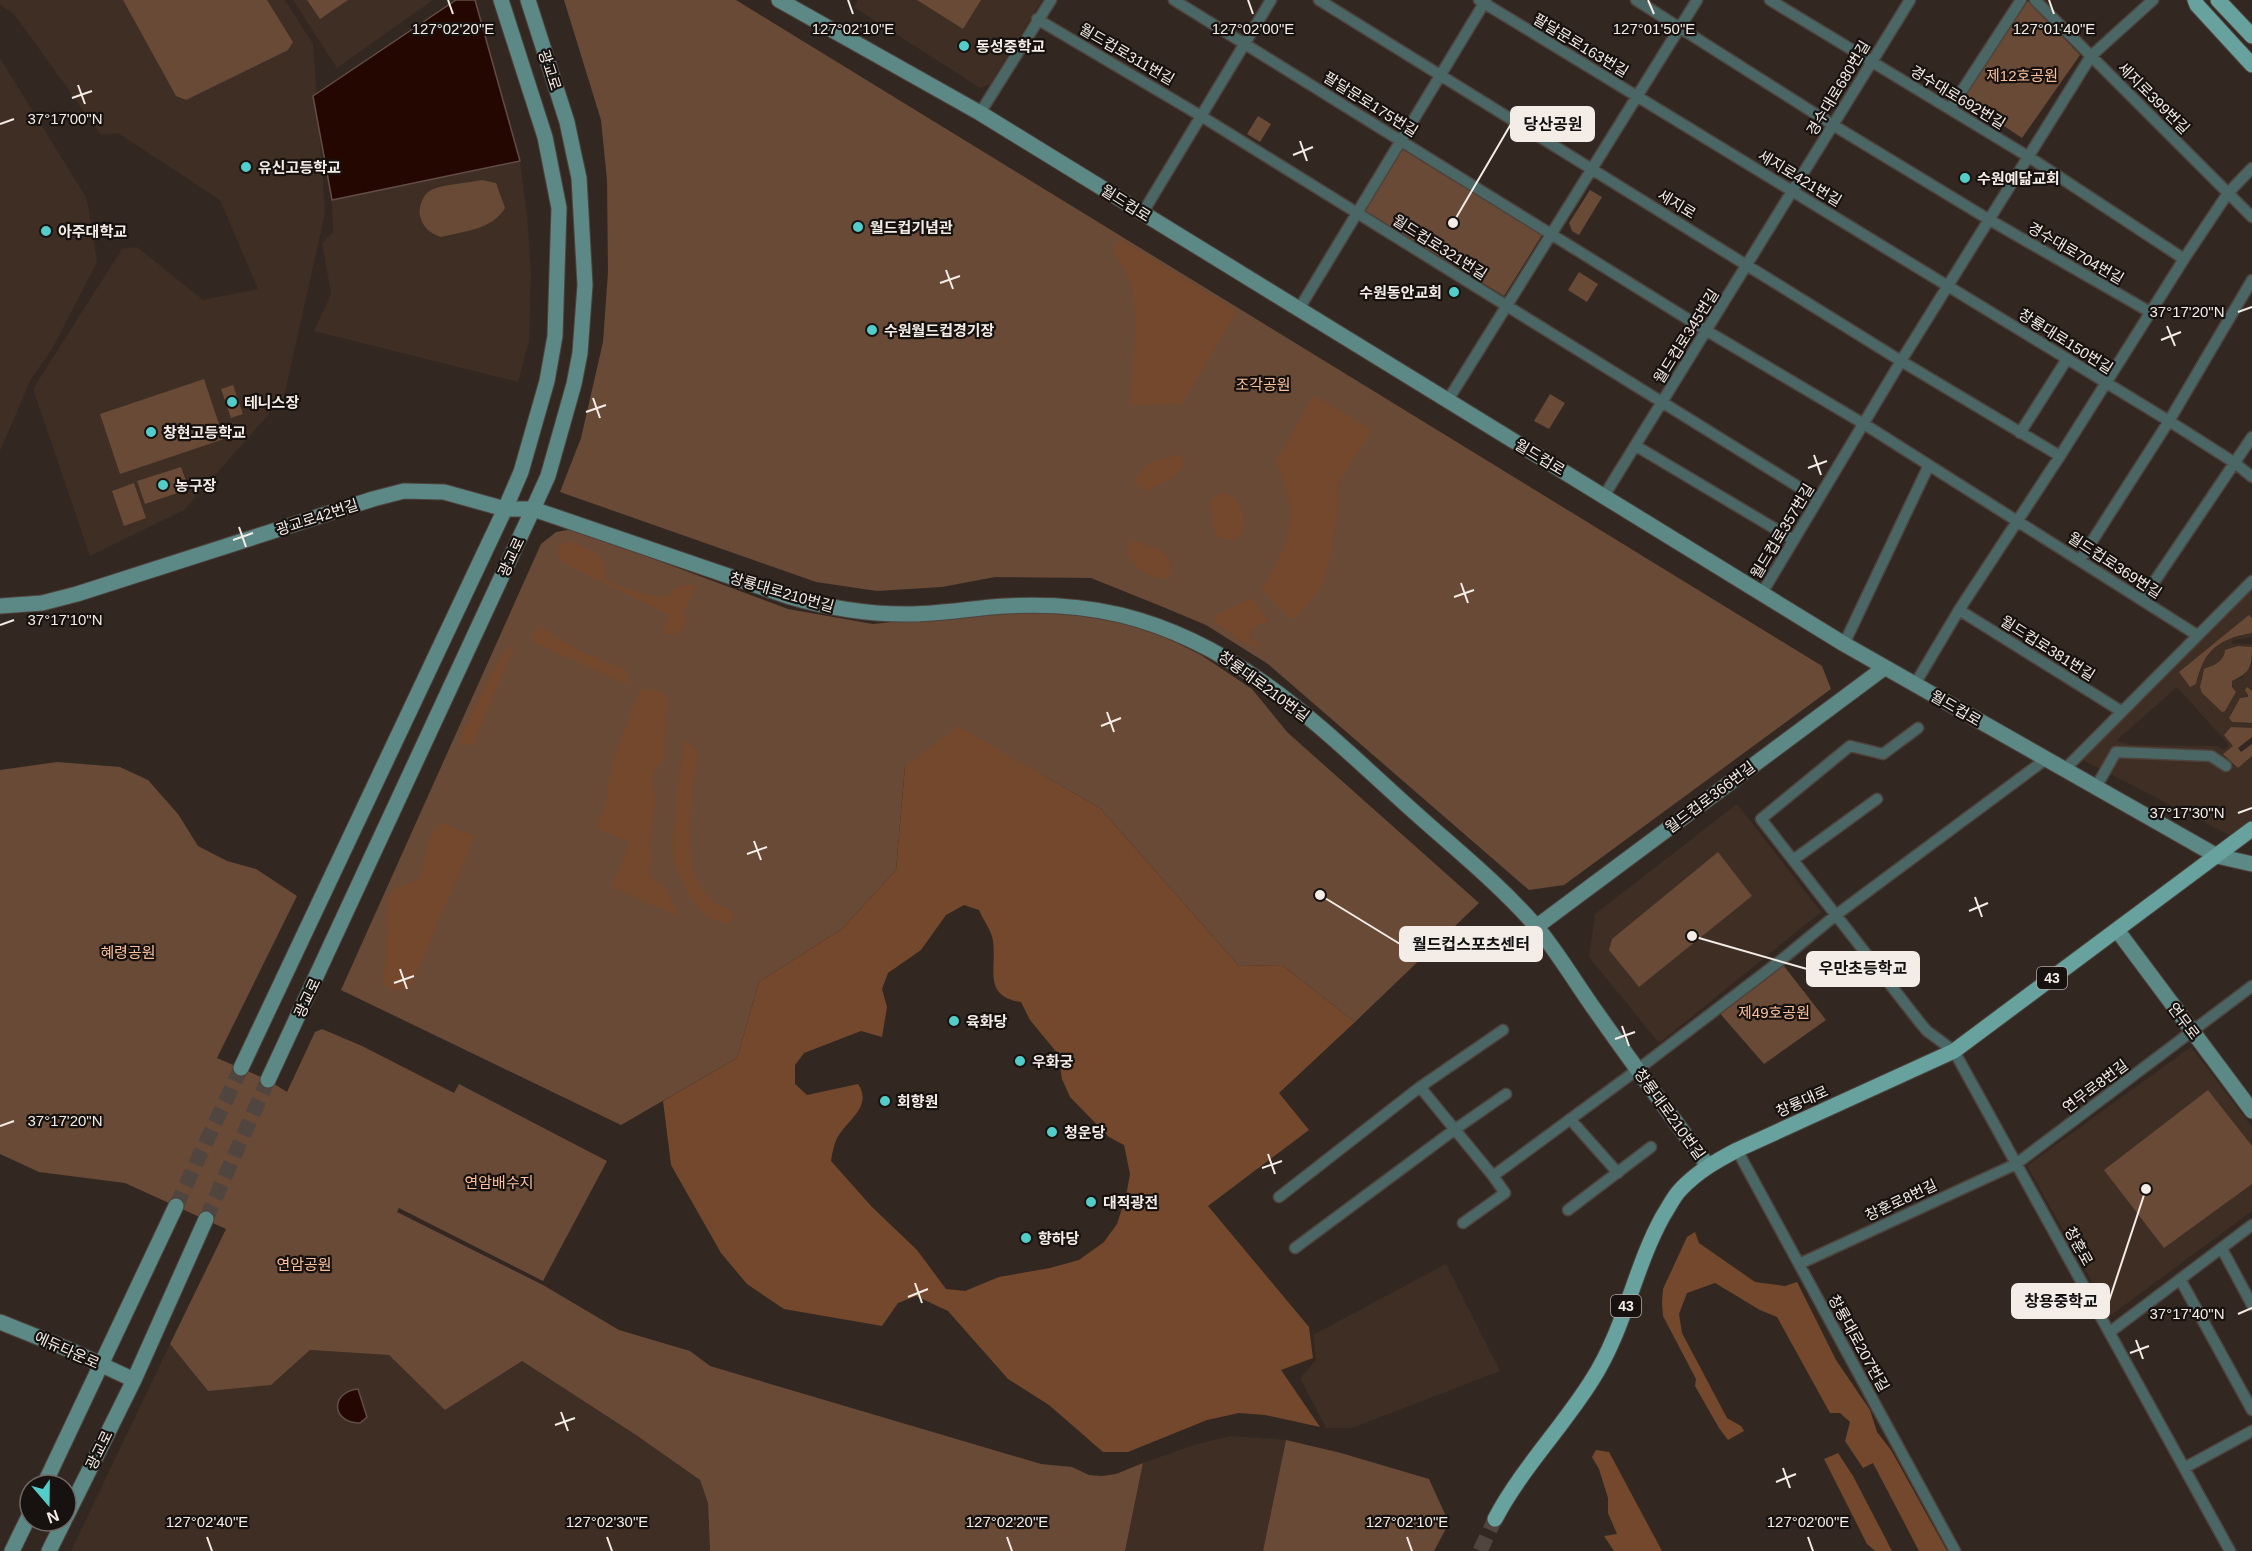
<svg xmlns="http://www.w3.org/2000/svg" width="2252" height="1551" viewBox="0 0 2252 1551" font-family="Arial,'Noto Sans KR',sans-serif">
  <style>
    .built { fill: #3f2e23; fill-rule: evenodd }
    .green { fill: #684a37 }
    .forest { fill: #73482c; fill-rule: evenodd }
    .water { fill: #240800; stroke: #624c45; stroke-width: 1.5 }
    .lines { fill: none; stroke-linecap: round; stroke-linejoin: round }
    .secondary-tunnel { stroke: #50453f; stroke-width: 15; stroke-dasharray: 15 8; stroke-linecap: butt }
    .primary-tunnel { stroke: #50453f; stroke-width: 15; stroke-dasharray: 15 8; stroke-linecap: butt }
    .street-casing { stroke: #4e433d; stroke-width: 13 }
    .secondary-casing { stroke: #4e433d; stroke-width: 17 }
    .primary-casing { stroke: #4e433d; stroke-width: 17 }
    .street { stroke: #4b6765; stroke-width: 10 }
    .secondary { stroke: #5c8886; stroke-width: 15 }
    .primary { stroke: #68a29f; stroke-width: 15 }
    .ticks { fill: none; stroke: #f3ece7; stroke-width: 2 }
    .poi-dot { fill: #53cdc9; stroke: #17120f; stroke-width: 2 }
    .labels { text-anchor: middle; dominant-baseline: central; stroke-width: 4.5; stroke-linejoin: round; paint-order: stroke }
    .shield { fill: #17120f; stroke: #b1aba6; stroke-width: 1.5 }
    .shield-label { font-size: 14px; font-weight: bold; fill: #f3ece7 }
    .street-label { font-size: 15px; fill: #f3ece7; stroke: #17120f }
    .poi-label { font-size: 15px; font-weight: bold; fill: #f3ece7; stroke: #17120f; text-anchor: start }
    .park-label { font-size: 15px; fill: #fbc19e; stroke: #17120f }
    .ticks-label { font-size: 15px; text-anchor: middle; fill: #f3ece7; stroke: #17120f; stroke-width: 4.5; stroke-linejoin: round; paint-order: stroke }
    .leader { fill: none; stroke: #f3ece7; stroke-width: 2 }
    .callout-dot { fill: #f3ece7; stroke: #17120f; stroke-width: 2 }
    .callout { fill: #f3ece7; stroke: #f3ece7; stroke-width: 2 }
    .callout-label { font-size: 16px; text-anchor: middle; font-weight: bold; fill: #111 }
  </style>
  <rect width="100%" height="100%" fill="#332821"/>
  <!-- built -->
  <path class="built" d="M0,0h285l28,44 12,169 -41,184 -100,113 -94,46 -57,-167 89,-140 15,-2 66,53 55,-11 -38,-89 -102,-67 -17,2 -87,-121 -14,-9z
    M293,0h140l-96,68z
    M858,0h184l-52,84 -10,4 -126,-81z
    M0,58l87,141 10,63 -45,87 -21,30 -31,72z
    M520,161l7,54 4,58 -2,68 -11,41 -204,-51 17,-37 -9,-51 11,-11 -1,-32z
    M2252,586v32l-3,-2 -70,56 17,13 5,-19 11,-17 11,-8 29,-8v4l-19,3 -1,4h20v3l-27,4 -1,6 -5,5 -15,7 -3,10 1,14 15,14 10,-1 6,-8 -1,-17 10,-3 10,-14v27l-3,-1 -2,7 -7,1 -9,15 -1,8 12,3 10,-1v5l-4,1 -17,-2 7,41 14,-12v66l-21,14 -150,-77zM2177,687l52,58 -5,5 -6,-4 -86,-1 -16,-4z
    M1737,804l84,108 -162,131 -70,-86 6,-43z
    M2191,1047l61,80v84l-141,104 -84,-149z
    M1446,1264l54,107 -148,57h-26l-26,-50 16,-18 -3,-25z
    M170,1344l38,47 63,-7 39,-34 79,5 56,55 77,-49 114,74 64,45 8,23 2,48h-639z
    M1230,1436l56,4 -23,111h-138l18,-88 51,-18z"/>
  <!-- green -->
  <path class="green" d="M123,0h144l26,42 -5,8 -102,50 -10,-4z
    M307,0h41l-28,19z
    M564,0h172l1086,666 9,23 -267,196 -35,5 -261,-226 -62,-39 -43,-18 -72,-29 -96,-1 -53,10 -65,4 -61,-9 -256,-90 21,-54 22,-96 5,-70 -1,-92 -6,-60z
    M917,0h64l-18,29z
    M2028,1l52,54 -58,83 -60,-40z
    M1258,116l13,8 -11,18 -13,-8z
    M1402,149l140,86 -38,61 -140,-86z
    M482,180l14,3 9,25c-13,22 -41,23 -64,29 -9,-3 -17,-8 -20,-18 -4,-9 1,-24 10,-29 13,-6 37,-7 51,-10z
    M1590,190l12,7 -23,38 -7,-4 -3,-8z
    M1579,272l19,12 -11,18 -19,-12z
    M204,379l20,60 -104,35 -20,-60z
    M233,385l10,29 -12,4 -10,-29z
    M1550,394l15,9 -16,26 -15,-8z
    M181,467l8,22 -44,15 -8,-23z
    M134,483l12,35 -22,8 -12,-35z
    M573,529l215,80 85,15 144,-15 53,1 77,18 54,27 51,34 35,43 192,171 -124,119 -73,-57 -43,1 -139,-158 -61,-35 -134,-7 -9,104 -54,59 -83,53 -22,76 -116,67 -280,-135 200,-446 15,-12z
    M2249,615l3,3v15c-34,6 -48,17 -56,51l-6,3 -11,-15z
    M2238,646l14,1c0,20 -2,26 -20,34v6l4,5 -11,19 -3,1 -20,-19 -2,-6 4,-18c10,-4 20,-7 21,-19z
    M2247,687l5,4v32l-20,-1 -3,-4 11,-20 8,-1v-2l-3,-5z
    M2231,727l21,1v9l-14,11 3,4 11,-8v12l-14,12 -15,-14 10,-8 -9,-11z
    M57,762l63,5 28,13 30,34 20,32 29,15 29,8 41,27 -80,162 51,22 19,12 28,-60 7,-3 40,17 92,47 5,-9 148,77 -64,120 -144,-73 -2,4 146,73 76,45 71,21 20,15 331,98 31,3 17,8 13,1 14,-2 27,-11 -18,88h-415l-2,-48 -8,-23 -64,-45 -114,-74 -77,49 -56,-55 -79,-5 -39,35 -63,6 -38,-47 56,-115 -101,-46 -86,-11 -39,-18v-384z
    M1718,852l34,44 -113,91 -30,-37 3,-11z
    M1780,961l46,59 -62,44 -47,-54z
    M2208,1090l44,56v38l-88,64 -60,-78z
    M1286,1440l55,13 88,26 20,44 -15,28h-171z"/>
  <!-- forest -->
  <path class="forest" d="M1120,239l117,72 -55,93 -52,1c1,-40 12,-83 0,-122 -3,-11 -11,-22 -18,-32z
    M1314,395l58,35 -35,55c3,24 -6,82 -17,103 -6,11 -17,21 -24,30h-6l-29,-29c30,-45 40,-77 14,-127z
    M1181,455l3,11c-7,12 -25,19 -38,25l-12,-7c7,-23 26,-25 47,-29z
    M1224,493c17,2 21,25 18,40l-9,8 -16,-5c-6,-10 -5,-24 -7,-36z
    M1134,540c20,8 41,10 36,36l-4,3c-17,-1 -30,-9 -39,-25l3,-13z
    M571,541c25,13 33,9 35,40 21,6 39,16 61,16 10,-12 14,-14 29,-11l-13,28 4,9 -11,12 -14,-2 7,-18 -106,-52 -6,-10 2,-8z
    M1251,598l18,23 -11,4 -9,7 2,7 9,5 -2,4 -9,-5 -7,-1 -27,-20v-7z
    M541,627l37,23 48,20 3,16 -97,-45 1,-7z
    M516,642l-43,103 -13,-1 4,-15 34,-69z
    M643,689h14l10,7 -3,61 -10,15 -2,10 4,18 -7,43 2,18 -3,11 2,5 14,9 16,31 -68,-30 18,-45 -34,-14 13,-34 -2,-9 8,-31 23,-60z
    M958,726l142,82 139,158 43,-1 73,57 -76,71 30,37 -101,76 101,121 4,31 -32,12 39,57 -55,-12 -26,-2 -32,7 -79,32h-25l-54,-47 -41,-26 -60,-68 -32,-15 -18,7 -16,23 -98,-17 -37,-25 -26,-31 -50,-88 -8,-64 74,-43 22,-76 83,-53 54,-59 9,-104zM964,905l15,5c4,10 13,21 14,31 4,28 -11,55 28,61l9,18 28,34 4,25 8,18 39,40 15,8 6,29 -4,22 -9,28 -13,18 -25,18 -29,8 -51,9 -34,14 -19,-2 -29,-39 -45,-43 -41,-46c1,-8 3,-16 6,-23 11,-19 36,-32 21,-54l-51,11 -12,-11v-19l9,-12 57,-22 21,6 5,-30 -5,-18 6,-16 33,-23 25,-35z
    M683,741l6,2 9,8c-4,37 -19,107 4,138 4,5 8,11 13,14 7,5 14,4 20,11l-6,10 -22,-7 -16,-18 -17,-36 -2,-20z
    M443,823l32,13 -64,150 -16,5 -12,-7c4,-29 3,-58 4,-87l9,-9 10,-3 12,-6 4,-9 7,-31 5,-9z
    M1695,1232l4,11 56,39 30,4 12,-4 39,78 34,50 7,22 14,18 56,101h-28l-46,-88 -10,5 -18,-27 5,-19 -10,-9h-10l-53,-96 -17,-7 -45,-27 -28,10 -8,21 3,19 45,85 14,8 3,5 -16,9 -9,-12 -24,-42 1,-7 -33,-63 -1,-13 1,-14 24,-52z
    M1596,1450l13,2 53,99h-48l-10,-15 13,-2 -9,-21v-15l-9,-29 -7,-12z
    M1838,1453l15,23 39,75h-17l-8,-7 -43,-85z"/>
  <!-- water -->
  <path class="water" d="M456,0h19l45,161 -188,39 -19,-104z
    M358,1389l9,28 -7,6c-29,0 -30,-31 -2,-34z"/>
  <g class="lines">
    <!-- secondary-tunnel -->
    <path class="secondary-tunnel" d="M176,1206l65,-138
      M206,1219l62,-139"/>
    <!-- primary-tunnel -->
    <path class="primary-tunnel" d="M1480,1551l15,-32"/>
    <!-- street casing -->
    <g class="street-casing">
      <path id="street" d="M1174,0l533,331 157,93 333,211
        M1319,0l582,361 159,95
        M1479,0l690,421 66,42 17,14
        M1636,0l197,125 155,94 162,93
        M1770,0l259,157 155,102
        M2035,0l217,217
        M1037,19l164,97 617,383
        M1950,109l71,-109
        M980,113l71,-113
        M1142,214l129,-214
        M1299,309l187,-309
        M1448,400l249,-400
        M2020,433l47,-74
        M1636,446l158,94
        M1604,496l306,-496
        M2080,560l89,-139 83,-141
        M1762,593l139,-232 190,-305 62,-56
        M2142,600l110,-163
        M1959,610l162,101
        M1844,644l85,-179
        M1915,684l44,-74 101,-154 124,-197 44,-66 24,-25
        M1918,728l-35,26 -33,-8 -89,73 160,205 6,7 27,20 276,500
        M2065,769l187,-188
        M2096,787l20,-35 95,4 15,10
        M1793,860l84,-61
        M1420,1087l73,89
        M1570,1119l48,54
        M1737,1150l218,401
        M1279,1197l141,-110 83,-57
        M1568,1210l83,-63
        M1463,1223l42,-30 -12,-17 144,-106 143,-109 56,-46 210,-156
        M1295,1248l159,-118 52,-36
        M2222,1249l30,56
        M1799,1264l217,-100 236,-178
        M2180,1279l72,131
        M2110,1332l142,-107
        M2186,1467l66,-36"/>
    </g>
    <!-- secondary casing -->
    <g class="secondary-casing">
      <path id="secondary" d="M779,0l201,113 864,531 373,212 35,8
        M0,606l42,-3 35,-9 296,-95 31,-8 40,1 61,17h28l254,87c41,12 83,19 126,18 31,-1 61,-6 92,-8 39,-2 78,0 116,9 121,30 201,114 291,195 41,37 86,73 123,115 22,26 40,57 60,85 37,53 75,104 113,156
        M1536,927l348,-259
        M2117,930l135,181
        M241,1068l264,-559 16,-37 26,-91 8,-45 4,-128 -14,-71 -44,-137
        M268,1080l265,-571 15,-33 26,-92 6,-31 5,-68 -6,-107 -5,-23 -7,-33 -39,-122
        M0,1322l70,28 64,30
        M44,1485l132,-279
        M66,1517l68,-137 72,-161
        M12,1551l18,-37
        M49,1551l15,-30"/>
    </g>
    <!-- primary casing -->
    <g class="primary-casing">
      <path id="primary" d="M2195,0l2,5 55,60
        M2218,0l34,36
        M1495,1519c27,-51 67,-91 97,-139 33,-51 42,-112 71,-164 6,-9 10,-19 18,-27 16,-17 35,-28 56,-39l217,-99 298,-222"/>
    </g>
    <!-- street -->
    <use href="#street" class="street"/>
    <!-- secondary -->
    <use href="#secondary" class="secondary"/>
    <!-- primary -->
    <use href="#primary" class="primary"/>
  </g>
  <!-- ticks -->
  <path class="ticks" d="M448,0l5,14M848,0l5,14M1248,0l5,14M1648,0l6,14M2049,0l5,14M78,85l7,19M72,98l20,-7M0,124l14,-5M1300,141l7,20M1293,155l20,-8M946,270l7,19M940,283l20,-7M2238,312l14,-5M2167,326l8,20M2161,340l20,-8M593,398l7,20M586,412l20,-7M1814,455l7,20M1808,468l19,-7M239,527l7,20M233,540l20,-7M1461,583l7,20M1454,597l20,-7M0,625l14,-5M1107,712l7,20M1101,726l20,-8M2238,813l14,-5M754,841l7,19M747,854l20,-7M1975,897l7,20M1969,911l19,-8M400,969l7,20M394,983l20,-7M1622,1026l7,20M1615,1039l20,-7M0,1126l14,-5M1268,1154l7,20M1262,1168l20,-7M915,1283l7,20M908,1297l20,-8M2238,1314l14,-6M2136,1340l7,19M2130,1353l19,-7M561,1412l7,19M555,1425l20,-7M1783,1468l7,20M1776,1482l20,-8M207,1537l5,14M607,1537l5,14M1007,1537l5,14M1407,1537l5,14M1808,1537l5,14"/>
  <!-- markers -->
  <g class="poi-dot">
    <circle cx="964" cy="46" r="6"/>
    <circle cx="246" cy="167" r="6"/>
    <circle cx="1965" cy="178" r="6"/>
    <circle cx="858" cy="227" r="6"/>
    <circle cx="46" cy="231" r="6"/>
    <circle cx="1454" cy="292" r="6"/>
    <circle cx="872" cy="330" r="6"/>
    <circle cx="232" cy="402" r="6"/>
    <circle cx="151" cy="432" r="6"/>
    <circle cx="163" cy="485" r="6"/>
    <circle cx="954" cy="1021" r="6"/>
    <circle cx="1020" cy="1061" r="6"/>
    <circle cx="885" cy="1101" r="6"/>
    <circle cx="1052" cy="1132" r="6"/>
    <circle cx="1091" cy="1202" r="6"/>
    <circle cx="1026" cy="1238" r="6"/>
  </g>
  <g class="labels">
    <!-- shield labels -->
    <g class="shield">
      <rect x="2037" y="967" width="30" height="22" rx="4.5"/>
      <rect x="1611" y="1295" width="30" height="22" rx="4.5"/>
    </g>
    <g class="shield-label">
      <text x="2052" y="978">43</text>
      <text x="1626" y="1306">43</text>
    </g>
    <!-- street labels -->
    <g class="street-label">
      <text transform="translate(1581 45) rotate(31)">팔달문로163번길</text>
      <text transform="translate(1127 54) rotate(30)">월드컵로311번길</text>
      <text transform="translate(550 70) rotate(72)">광교로</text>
      <text transform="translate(1838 88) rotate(-59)">경수대로680번길</text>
      <text transform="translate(1958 97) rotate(31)">경수대로692번길</text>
      <text transform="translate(2154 98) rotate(45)">세지로399번길</text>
      <text transform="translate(1371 104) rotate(32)">팔달문로175번길</text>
      <text transform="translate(1800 178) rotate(31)">세지로421번길</text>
      <text transform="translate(1126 203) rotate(32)">월드컵로</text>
      <text transform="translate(1677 204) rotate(31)">세지로</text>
      <text transform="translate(1440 247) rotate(32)">월드컵로321번길</text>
      <text transform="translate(2076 253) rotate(30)">경수대로704번길</text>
      <text transform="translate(1686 336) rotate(-58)">월드컵로345번길</text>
      <text transform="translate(2066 341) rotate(32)">창룡대로150번길</text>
      <text transform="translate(1540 457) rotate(31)">월드컵로</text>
      <text transform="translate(317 517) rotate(-18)">광교로42번길</text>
      <text transform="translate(1782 531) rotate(-59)">월드컵로357번길</text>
      <text transform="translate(511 557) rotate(-65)">광교로</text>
      <text transform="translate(2115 565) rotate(33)">월드컵로369번길</text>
      <text transform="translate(782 592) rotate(16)">창룡대로210번길</text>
      <text transform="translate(2048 648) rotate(32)">월드컵로381번길</text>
      <text transform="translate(1264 686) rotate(36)">창룡대로210번길</text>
      <text transform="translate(1956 708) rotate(30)">월드컵로</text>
      <text transform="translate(1710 797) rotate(-37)">월드컵로366번길</text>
      <text transform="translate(307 998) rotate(-65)">광교로</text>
      <text transform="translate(2184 1021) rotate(53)">연무로</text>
      <text transform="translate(2095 1086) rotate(-37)">연무로8번길</text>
      <text transform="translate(1802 1101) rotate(-24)">창룡대로</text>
      <text transform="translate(1670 1114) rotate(54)">창룡대로210번길</text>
      <text transform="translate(1901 1200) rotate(-25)">창훈로8번길</text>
      <text transform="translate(2079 1246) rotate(61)">창훈로</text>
      <text transform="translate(1859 1343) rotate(61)">창룡대로207번길</text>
      <text transform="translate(67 1350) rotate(24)">에듀타운로</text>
      <text transform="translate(99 1450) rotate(-64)">광교로</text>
    </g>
    <!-- poi labels -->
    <g class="poi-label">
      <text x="976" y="46">동성중학교</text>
      <text x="258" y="167">유신고등학교</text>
      <text x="1977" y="178">수원예닮교회</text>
      <text x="870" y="227">월드컵기념관</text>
      <text x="58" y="231">아주대학교</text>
      <text x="1442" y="292" text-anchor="end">수원동안교회</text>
      <text x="884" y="330">수원월드컵경기장</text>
      <text x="244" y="402">테니스장</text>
      <text x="163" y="432">창현고등학교</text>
      <text x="175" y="485">농구장</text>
      <text x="966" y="1021">육화당</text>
      <text x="1032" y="1061">우화궁</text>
      <text x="897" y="1101">회향원</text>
      <text x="1064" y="1132">청운당</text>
      <text x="1103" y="1202">대적광전</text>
      <text x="1038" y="1238">향하당</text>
    </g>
    <!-- park labels -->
    <g class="park-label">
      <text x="2022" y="75">제12호공원</text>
      <text x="1263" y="384">조각공원</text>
      <text x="128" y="952">혜령공원</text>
      <text x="1774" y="1012">제49호공원</text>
      <text x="499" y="1182">연암배수지</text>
      <text x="304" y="1264">연암공원</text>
    </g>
  </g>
  <g class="ticks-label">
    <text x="453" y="34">127°02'20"E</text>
    <text x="853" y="34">127°02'10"E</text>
    <text x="1253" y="34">127°02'00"E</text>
    <text x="1654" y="34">127°01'50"E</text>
    <text x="2054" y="34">127°01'40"E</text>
    <text x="65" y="124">37°17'00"N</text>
    <text x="2187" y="317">37°17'20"N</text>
    <text x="65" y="625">37°17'10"N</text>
    <text x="2187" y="818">37°17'30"N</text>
    <text x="65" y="1126">37°17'20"N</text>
    <text x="2187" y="1319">37°17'40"N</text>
    <text x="207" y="1527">127°02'40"E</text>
    <text x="607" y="1527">127°02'30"E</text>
    <text x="1007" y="1527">127°02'20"E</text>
    <text x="1407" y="1527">127°02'10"E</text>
    <text x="1808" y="1527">127°02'00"E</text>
  </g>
  <!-- callouts -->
  <path class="leader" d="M1453 223L1511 124M1320 895L1400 944M1692 936L1807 969M2146 1189L2109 1301"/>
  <g class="callout-dot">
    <circle cx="1453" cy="223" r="6"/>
    <circle cx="1320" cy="895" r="6"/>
    <circle cx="1692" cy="936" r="6"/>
    <circle cx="2146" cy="1189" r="6"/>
  </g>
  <g class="callout">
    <rect x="1511" y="107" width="83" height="34" rx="6"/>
    <rect x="1400" y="927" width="142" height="34" rx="6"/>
    <rect x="1807" y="952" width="112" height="34" rx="6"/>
    <rect x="2012" y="1284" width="97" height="34" rx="6"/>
  </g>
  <g class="callout-label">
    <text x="1553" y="130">당산공원</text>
    <text x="1471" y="950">월드컵스포츠센터</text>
    <text x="1863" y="974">우만초등학교</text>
    <text x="2061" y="1307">창용중학교</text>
  </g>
  <!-- north arrow -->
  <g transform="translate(48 1503) rotate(160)"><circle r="28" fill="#17120f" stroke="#6f6965" stroke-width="1.5"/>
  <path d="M0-4.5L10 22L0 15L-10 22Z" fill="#53cdc9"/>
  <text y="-9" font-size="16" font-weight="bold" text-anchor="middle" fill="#f3ece7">N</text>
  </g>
</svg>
